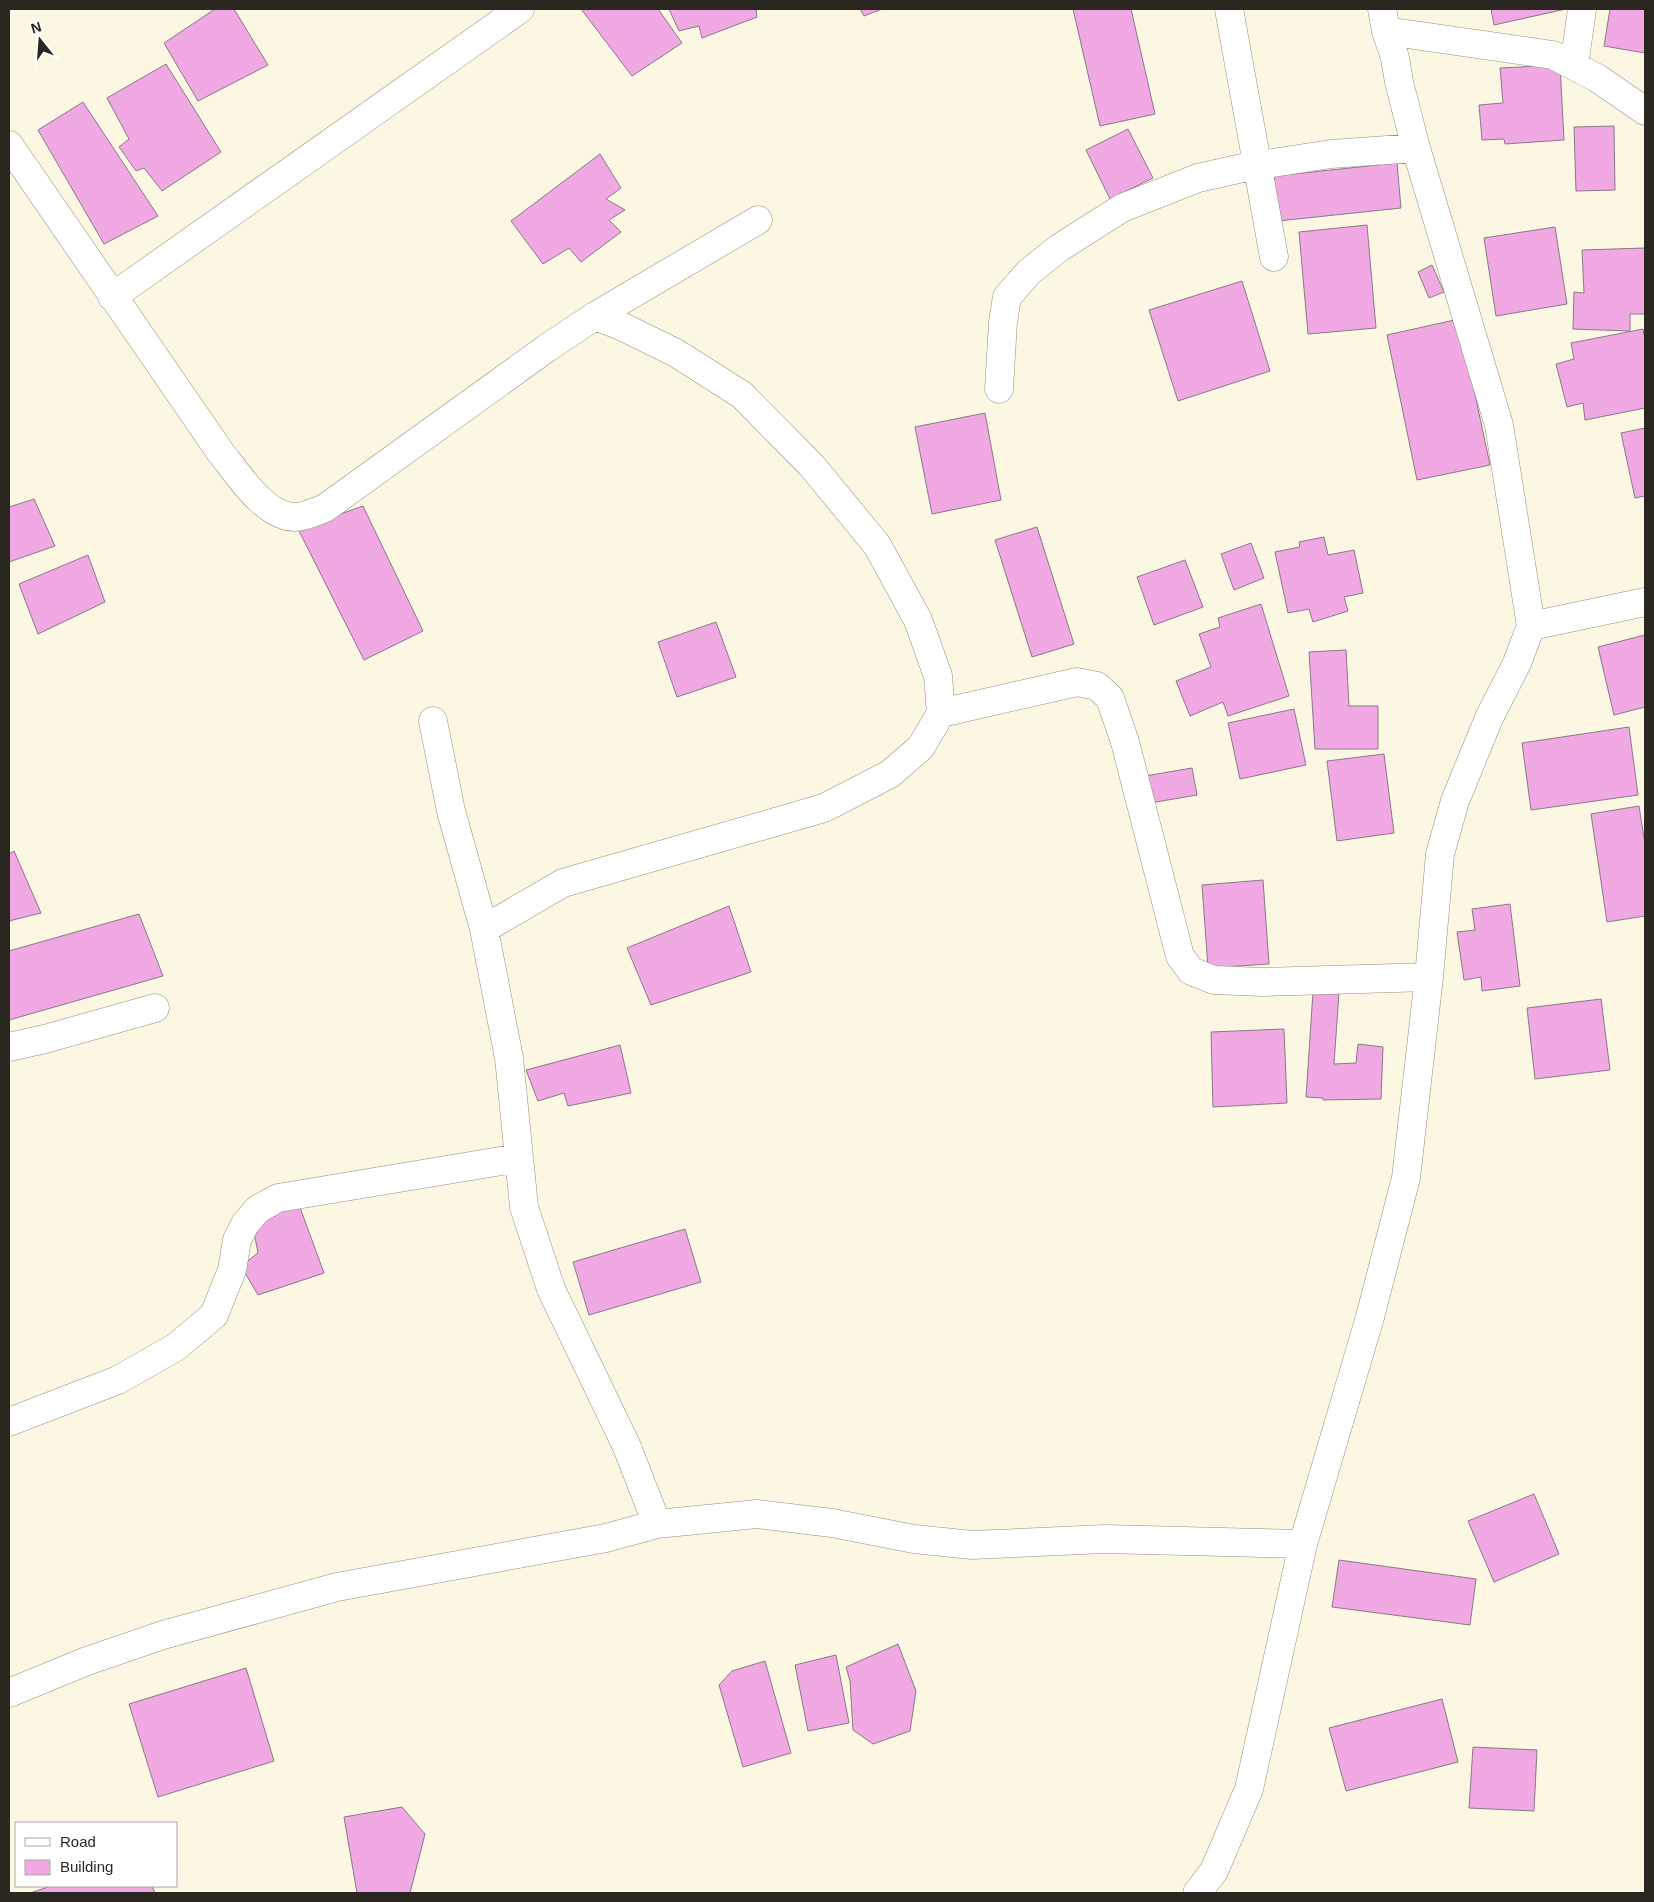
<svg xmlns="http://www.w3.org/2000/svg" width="1654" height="1902" viewBox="0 0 1654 1902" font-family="Arial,sans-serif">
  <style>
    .building { fill: #f0a9e3; stroke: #8a7986 }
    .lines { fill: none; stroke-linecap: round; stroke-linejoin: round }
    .minor-casing { stroke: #938f7c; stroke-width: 29 }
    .minor { stroke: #fff; stroke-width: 28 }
  </style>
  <rect width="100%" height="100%" fill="#fcf7e2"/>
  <!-- building -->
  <path class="building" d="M215,9h19l34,56 -70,36 -34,-58z
    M581,9h77l24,34 -50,33z
    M669,9h87l1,8 -55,21 -3,-12 -20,5z
    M860,9h22l-18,7z
    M1073,9h58l24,105 -55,12z
    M1491,9h75l-72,16z
    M1610,9h35v44l-41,-7z
    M166,64l55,88 -59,39 -18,-23 -8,3 -17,-24 10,-8 -22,-41z
    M1560,65l4,75 -59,4 -1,-5 -22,1 -3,-35 24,-2 -3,-35z
    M83,102l75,114 -54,28 -66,-114z
    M1614,126l1,64 -39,1 -2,-64z
    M1128,129l25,49 -43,21 -24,-49z
    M600,154l21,34 -15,11 19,11 -16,10 12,12 -40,30 -12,-14 -26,16 -32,-43z
    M1397,163l4,45 -123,13 -4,-45z
    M1367,225l9,103 -68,6 -9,-102z
    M1555,227l12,77 -71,12 -12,-78z
    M1645,248v66h-15v17l-57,-2 1,-37 10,1 -2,-43z
    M1432,265l12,27 -15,6 -11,-26z
    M1242,281l28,90 -92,30 -29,-91z
    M1459,319l31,146 -73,15 -30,-145z
    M1643,329l2,11v68l-60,12 -2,-17 -16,4 -11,-43 18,-5 -3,-16z
    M985,413l16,87 -69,14 -17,-87z
    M1645,428v68l-10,2 -14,-65z
    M34,499l21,47 -46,16v-55z
    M363,506l60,125 -59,29 -66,-131z
    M1037,527l37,117 -42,13 -37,-117z
    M1324,537l4,18 26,-5 9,43 -19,4 4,14 -35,11 -4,-13 -21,4 -13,-61 25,-5 -1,-5z
    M1251,543l13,35 -30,12 -13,-36z
    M88,555l17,47 -67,32 -19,-50z
    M1185,560l18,47 -49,18 -17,-48z
    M1261,604l28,92 -61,20 -5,-14 -33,14 -14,-35 35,-14 -12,-33 21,-7 -2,-9z
    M716,622l20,55 -59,20 -19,-55z
    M1645,635v72l-31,8 -16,-68z
    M1346,650l3,56h29v43h-63l-6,-97z
    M1294,709l12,56 -66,14 -12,-56z
    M1629,727l9,68 -107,15 -9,-67z
    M1384,754l10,79 -57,8 -10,-80z
    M1192,768l5,27 -47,8 -5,-27z
    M1639,806l6,38v72l-38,6 -16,-108z
    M14,851l27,62 -32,8v-67z
    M1263,880l6,84 -61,4 -6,-83z
    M1510,904l10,82 -38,5 -1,-14 -17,3 -7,-48 18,-2 -3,-21z
    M729,906l22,66 -100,33 -24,-57z
    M139,914l24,62 -154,44v-69z
    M1313,992l26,1 -5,71 22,-1 2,-19 25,3 -2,52 -58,1v-2l-17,-1z
    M1601,999l9,71 -75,9 -8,-71z
    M1284,1029l3,74 -74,4 -2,-75z
    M620,1045l11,48 -63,13 -4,-13 -26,8 -12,-31z
    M298,1202l26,71 -66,22 -17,-29 17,-13 -6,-31z
    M685,1229l16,53 -112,33 -16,-53z
    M1534,1494l25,60 -65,28 -26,-61z
    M1339,1560l137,19 -6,46 -138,-18z
    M898,1644l18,47 -6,40 -37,13 -20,-14 -3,-49 -4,-14z
    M836,1655l13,68 -41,8 -13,-66z
    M765,1661l26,92 -48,14 -24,-82 13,-14z
    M246,1668l28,93 -116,36 -29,-93z
    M1442,1699l16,63 -112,29 -17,-63z
    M1473,1747l64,3 -3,61 -65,-3z
    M402,1807l23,27 -15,59h-53l-13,-76z
    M51,1886h101l3,7h-125z"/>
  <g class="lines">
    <!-- minor casing -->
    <g class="minor-casing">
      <path id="minor" d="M1229,9l45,248
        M1382,9l4,22 167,24 44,23 48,33
        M1574,66l8,-57
        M9,145l212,308c17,21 44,64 74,64 9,0 22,-6 30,-9l222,-160 48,-32 26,10 55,27 66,42 70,71 65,79 41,75 20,56 3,37 -20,34 -31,27 -66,34 -261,75 -79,46
        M112,297l408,-288
        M595,316l163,-96
        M999,389l4,-67 4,-25 22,-25 30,-24 63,-40 76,-30 49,-11 84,-13 85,-6
        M1531,626l114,-24
        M941,713l136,-31 20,4 13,12 15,44 55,214 11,15 23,9 49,2 166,-5
        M9,1047l36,-8 110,-31
        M9,1422l109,-42 58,-33 38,-32 18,-45 5,-30 8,-16 13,-15 20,-11 241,-40
        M657,1524l100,-10 75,9 82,16 58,6 133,-6 198,5
        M9,1693l78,-32 76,-26 174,-48 269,-49 51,-14 -30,-77 -76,-158 -27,-82 -15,-149 -25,-129 -33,-118 -18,-90
        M1197,1893l17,-22 35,-82 54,-245 67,-227 36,-139 23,-201 11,-123 15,-53 34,-83 28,-55 14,-37 -32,-201 -83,-277 -17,-66 -4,-24 -9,-27"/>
    </g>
    <!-- minor -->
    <use href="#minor" class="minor"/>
  </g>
  <!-- border -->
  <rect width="1654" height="1902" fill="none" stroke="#29271f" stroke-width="20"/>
  <!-- legend -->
  <rect x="15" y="1822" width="162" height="65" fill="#ffffff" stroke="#a9a9a5"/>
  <rect x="25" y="1838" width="25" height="8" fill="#ffffff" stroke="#a9a9a5"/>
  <text x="60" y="1847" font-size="15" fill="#29271f">Road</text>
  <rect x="25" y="1860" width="25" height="15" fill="#f0a9e3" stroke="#a9a9a5"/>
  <text x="60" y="1872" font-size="15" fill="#29271f">Building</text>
  <!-- north arrow -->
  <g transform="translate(40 40) rotate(343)" stroke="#ffffff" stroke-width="4" paint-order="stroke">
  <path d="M0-4L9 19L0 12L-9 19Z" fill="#29271f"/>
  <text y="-8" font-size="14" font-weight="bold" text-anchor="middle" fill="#29271f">N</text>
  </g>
</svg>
